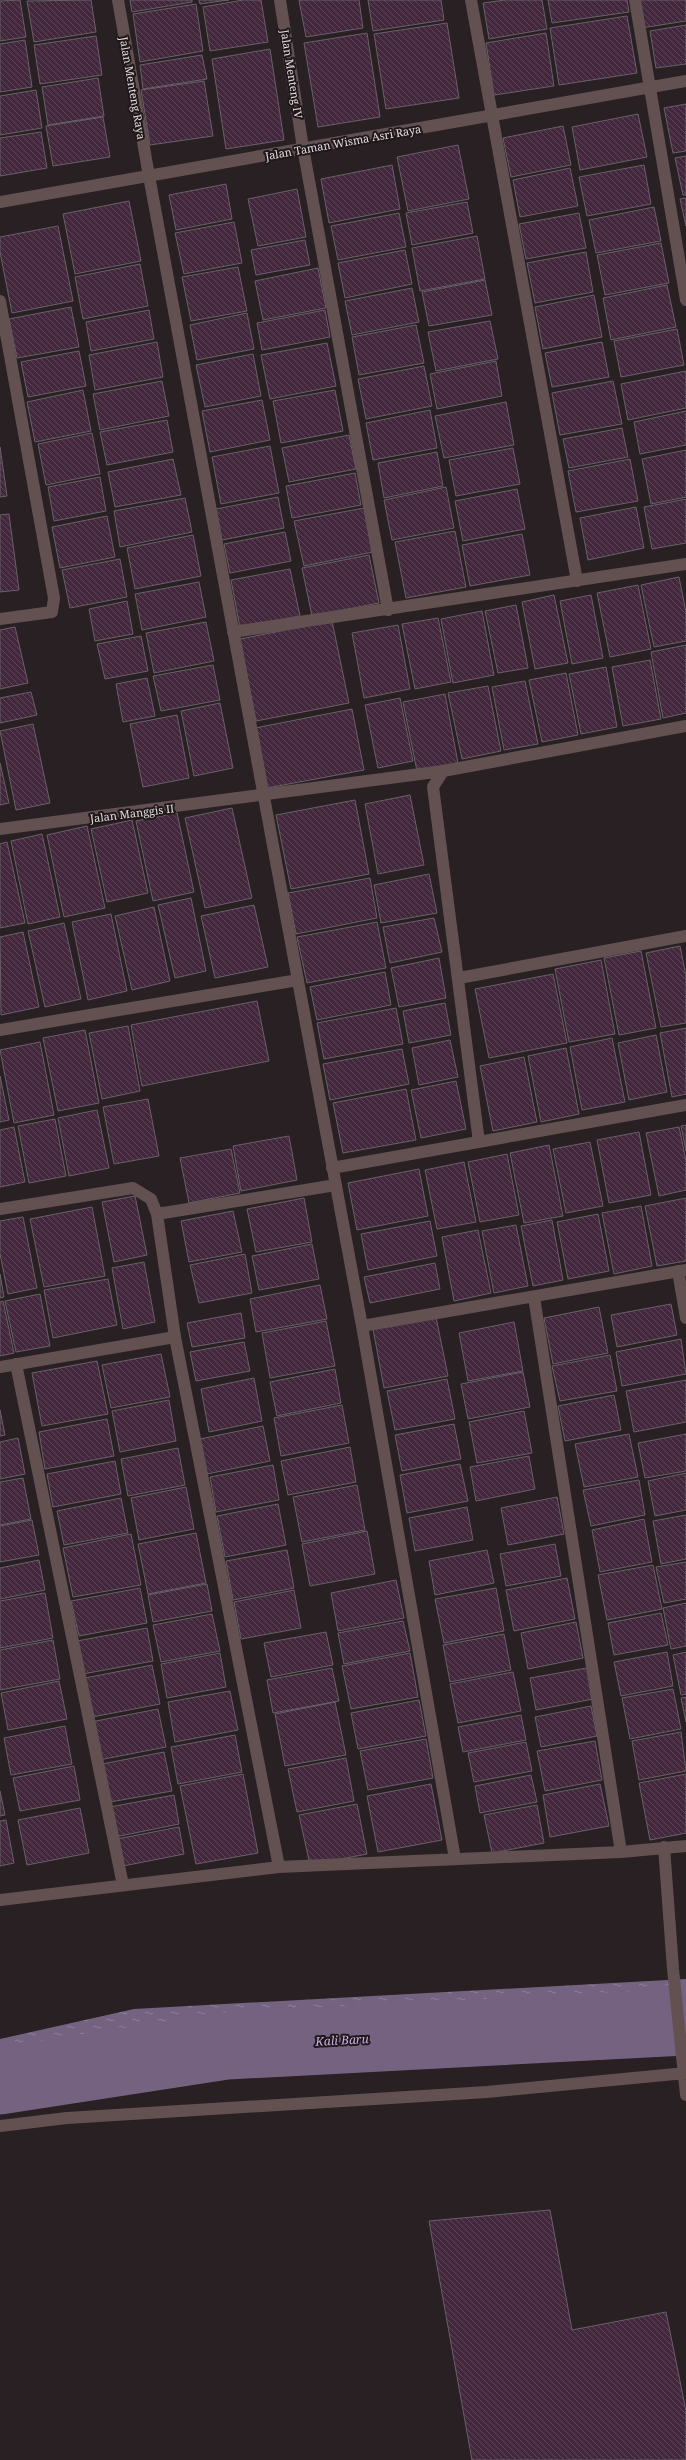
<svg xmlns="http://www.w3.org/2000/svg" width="686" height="2460" viewBox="0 0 686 2460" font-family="'Noto Serif',serif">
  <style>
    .water { fill: url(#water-ripples) }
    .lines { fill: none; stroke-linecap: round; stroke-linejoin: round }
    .river { stroke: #756281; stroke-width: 67 }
    .building { fill: url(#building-back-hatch); stroke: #696168 }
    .street { stroke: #635151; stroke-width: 12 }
    .labels { text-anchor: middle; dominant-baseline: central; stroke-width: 4; stroke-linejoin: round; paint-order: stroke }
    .street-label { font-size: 11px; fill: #e1dbdc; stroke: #1f171a }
    .water-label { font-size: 12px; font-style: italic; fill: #cfafe6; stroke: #1f171a }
  </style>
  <defs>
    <pattern id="water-ripples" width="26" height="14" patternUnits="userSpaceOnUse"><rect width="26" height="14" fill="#756281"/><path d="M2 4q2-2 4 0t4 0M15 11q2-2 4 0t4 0" fill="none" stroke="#8f7f98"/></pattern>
    <pattern id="building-back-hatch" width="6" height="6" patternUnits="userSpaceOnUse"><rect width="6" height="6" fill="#42273d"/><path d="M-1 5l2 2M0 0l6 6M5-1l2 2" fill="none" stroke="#5d4658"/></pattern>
  </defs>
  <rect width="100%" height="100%" fill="#292023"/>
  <!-- water -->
  <path class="water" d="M686,1979v37l-249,17 -395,35 -42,10v-39l134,-30z"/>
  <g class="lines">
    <!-- river -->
    <path class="river" d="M0,2081l227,-35 459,-24"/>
  </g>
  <!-- building -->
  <path class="building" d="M20,0l6,37 -26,4v-40z
    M91,0l5,32 -62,10 -7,-41z
    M130,0h62v2l-60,10z
    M199,0h30l-29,4z
    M243,0h18l7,42 -58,9 -7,-44z
    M299,0h60l4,28 -57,9z
    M368,0h73l3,20 -71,11z
    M505,0h37l5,29 -58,10 -6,-36z
    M548,0h79l2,12 -77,11z
    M636,0h50v21l-45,7z
    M196,4l7,47 -63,11 -7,-48z
    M627,16l10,57 -78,12 -9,-57z
    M447,23l12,75 -73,11 -12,-75z
    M686,25v39l-30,4 -6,-37z
    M367,33l13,84 -62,10 -14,-84z
    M546,33l8,53 -60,9 -8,-52z
    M96,36l6,39 -62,9 -6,-39z
    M25,40l7,47 -32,5v-48z
    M270,49l14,91 -58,9 -14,-90z
    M202,55l5,24 -64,10 -3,-24z
    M98,78l6,38 -56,9 -6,-38z
    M204,81l9,55 -63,9 -9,-55z
    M36,90l6,38 -42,7v-39z
    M686,104v47l-13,2 -9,-45z
    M638,114l9,43 -67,13 -8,-43z
    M103,117l7,40 -57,9 -7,-40z
    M563,126l8,39 -60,12 -8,-39z
    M41,132l6,36 -47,8v-38z
    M458,145l11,54 -61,12 -11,-54z
    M686,156v39h-3l-8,-37z
    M392,165l8,44 -71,14 -8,-44z
    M644,165l7,39 -64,12 -8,-39z
    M570,168l8,38 -58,11 -7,-37z
    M226,184l6,35 -56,11 -7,-35z
    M297,189l9,48 -48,9 -10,-47z
    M686,198v28l-6,-27z
    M129,201l12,60 -66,13 -12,-60z
    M467,202l6,31 -61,12 -6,-32z
    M654,207l7,34 -65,12 -7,-33z
    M399,213l7,34 -68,13 -7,-34z
    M579,213l7,35 -60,11 -7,-35z
    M234,222l8,41 -58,11 -9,-41z
    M58,226l15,75 -61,12 -12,-61v-15z
    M477,236l8,43 -65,12 -8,-43z
    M305,240l5,25 -54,10 -5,-25z
    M661,243l8,40 -64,12 -8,-40z
    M405,250l7,34 -67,14 -7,-35z
    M586,252l7,40 -58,11 -8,-40z
    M140,264l8,42 -65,13 -8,-42z
    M238,267l9,44 -56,10 -9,-44z
    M318,268l8,40 -63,12 -8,-39z
    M485,280l7,35 -63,11 -7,-34z
    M667,285l9,42 -65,13 -8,-42z
    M412,288l7,34 -67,13 -7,-34z
    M594,295l8,42 -59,12 -8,-42z
    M71,307l8,40 -62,11 -8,-39z
    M149,310l5,29 -63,12 -5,-29z
    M325,310l5,27 -68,13 -5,-27z
    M247,313l7,36 -57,11 -7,-35z
    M490,321l8,38 -62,12 -8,-39z
    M416,325l8,38 -65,12 -7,-38z
    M677,329l7,36 -63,12 -7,-36z
    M157,342l6,35 -68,13 -6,-35z
    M602,342l7,35 -57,10 -7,-34z
    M327,343l9,43 -66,13 -9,-44z
    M79,351l7,35 -58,11 -7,-35z
    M253,354l8,42 -56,11 -9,-42z
    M496,361l6,35 -65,13 -7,-35z
    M424,366l8,40 -66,13 -8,-40z
    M686,371v37l-58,12 -7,-36z
    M162,381l7,35 -69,14 -7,-36z
    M613,381l9,43 -62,11 -8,-42z
    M83,390l8,41 -56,11 -8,-40z
    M335,390l8,41 -62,12 -8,-42z
    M262,400l8,40 -60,12 -8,-41z
    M506,402l8,43 -70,13 -9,-42z
    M430,410l7,38 -64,12 -7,-37z
    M686,411v34l-46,9 -6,-32z
    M167,420l6,32 -66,13 -7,-33z
    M622,428l6,29 -59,11 -6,-29z
    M92,433l8,41 -54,11 -8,-41z
    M349,435l7,34 -67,13 -7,-34z
    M270,446l9,47 -58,11 -9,-47z
    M0,447l7,49 -7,1z
    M513,448l7,36 -64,12 -7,-36z
    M686,450v47l-35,7 -9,-45z
    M437,452l6,34 -59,12 -6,-35z
    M173,459l8,36 -66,12 -7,-35z
    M630,459l8,42 -62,11 -8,-41z
    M355,473l6,32 -69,13 -6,-32z
    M100,477l6,34 -52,10 -6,-34z
    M446,487l8,41 -62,12 -8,-40z
    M517,489l8,40 -62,12 -8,-40z
    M278,497l6,31 -62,12 -6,-31z
    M185,498l7,34 -72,15 -6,-36z
    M686,499v44l-34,6 -8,-42z
    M636,507l8,41 -56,12 -8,-42z
    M364,508l9,44 -69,14 -10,-45z
    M9,514l10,76 -19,2v-77z
    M107,516l8,41 -55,11 -8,-41z
    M455,531l11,56 -60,11 -11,-56z
    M285,532l6,29 -61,12 -6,-29z
    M522,534l8,41 -60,11 -8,-41z
    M193,535l8,41 -66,13 -8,-41z
    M369,555l10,48 -67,13 -10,-48z
    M120,559l7,38 -57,11 -8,-38z
    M290,569l10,47 -60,12 -9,-48z
    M679,577l7,35v29l-32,6 -13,-62z
    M199,582l7,35 -64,13 -7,-36z
    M638,585l13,64 -41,8 -13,-64z
    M554,595l14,68 -33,6 -13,-67z
    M591,595l12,63 -31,6 -12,-63z
    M127,601l6,33 -38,7 -6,-32z
    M516,605l12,63 -30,5 -13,-62z
    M482,611l12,64 -41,8 -12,-64z
    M438,618l13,64 -36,7 -13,-65z
    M332,621l17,82 -93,18 -16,-82z
    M206,622l8,39 -60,12 -8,-40z
    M398,625l12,64 -46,9 -12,-65z
    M15,627l13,56 -28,6v-59z
    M141,636l7,35 -43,8 -8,-35z
    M686,645v68l-23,5 -12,-66z
    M650,660l11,59 -38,7 -11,-59z
    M213,665l7,35 -59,11 -8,-35z
    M606,667l11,60 -36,7 -12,-60z
    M566,673l12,62 -36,7 -13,-62z
    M147,678l8,38 -32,6 -7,-38z
    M525,681l13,63 -34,6 -12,-63z
    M488,686l13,65 -39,8 -14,-66z
    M31,692l6,23 -37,8v-25z
    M445,694l13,69 -41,8 -14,-69z
    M400,698l13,63 -35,7 -13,-63z
    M220,703l13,65 -39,8 -13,-65z
    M352,709l12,61 -97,18 -12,-60z
    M177,715l12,63 -46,9 -13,-63z
    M33,724l17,79 -34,7 -16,-79z
    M0,763l9,40 -9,2z
    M410,795l14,70 -46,9 -13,-70z
    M355,800l14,74 -78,15 -15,-74z
    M232,808l20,90 -47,10 -20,-90z
    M177,813l17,79 -41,9 -17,-80z
    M132,820l16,73 -41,9 -16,-73z
    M87,826l18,82 -41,9 -17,-82z
    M42,834l18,83 -32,7 -17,-83z
    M7,842l18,81 -25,5v-84z
    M429,874l8,39 -56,10 -7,-38z
    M370,878l7,40 -81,16 -8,-41z
    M191,898l15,73 -31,7 -17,-73z
    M254,905l14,62 -53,11 -14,-62z
    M154,907l16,74 -38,9 -17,-74z
    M111,914l16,77 -39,9 -16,-78z
    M434,918l8,34 -52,11 -7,-36z
    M377,922l9,46 -79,15 -10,-46z
    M64,923l17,76 -36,8 -17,-76z
    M23,932l16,75 -38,8 -1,-78z
    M680,946l6,30v47l-25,4 -15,-74z
    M641,951l15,77 -37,7 -15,-77z
    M439,958l7,40 -47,9 -8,-39z
    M601,960l14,74 -46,8 -14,-73z
    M385,972l6,33 -74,15 -7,-33z
    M553,974l14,69 -78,15 -14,-69z
    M257,1001l12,60 -127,25 -11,-61z
    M445,1003l6,32 -42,8 -6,-32z
    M396,1008l7,36 -79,15 -7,-36z
    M128,1026l12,65 -38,8 -13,-66z
    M686,1028v66l-14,3 -12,-64z
    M85,1030l14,73 -41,8 -15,-73z
    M656,1035l11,57 -38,8 -11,-57z
    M612,1038l13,64 -43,8 -12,-63z
    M450,1040l8,37 -39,8 -7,-37z
    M40,1042l14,73 -40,8 -14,-73z
    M566,1048l13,66 -38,8 -13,-66z
    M402,1049l7,35 -79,16 -7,-36z
    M524,1057l13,65 -44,9 -13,-65z
    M0,1076l9,44 -9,2z
    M456,1081l10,48 -45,9 -10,-48z
    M406,1089l10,51 -73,13 -10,-50z
    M148,1099l11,57 -45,8 -11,-57z
    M97,1110l12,58 -40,8 -11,-58z
    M55,1119l11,57 -37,7 -11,-57z
    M686,1125v26l-5,-25z
    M14,1127l11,55 -25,5v-57z
    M679,1127l7,34v29l-27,6 -13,-63z
    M639,1132l12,63 -42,8 -12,-63z
    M289,1136l8,44 -56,11 -8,-45z
    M590,1142l13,64 -37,7 -13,-64z
    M549,1145l14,71 -39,7 -14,-70z
    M231,1149l9,44 -51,10 -9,-45z
    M507,1154l12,61 -39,7 -12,-60z
    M464,1162l12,60 -39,7 -12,-59z
    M419,1169l9,47 -71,14 -9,-47z
    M135,1196l12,59 -33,7 -12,-60z
    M304,1198l8,44 -56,10 -9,-43z
    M686,1198v63l-29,5 -12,-60z
    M641,1206l11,60 -38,8 -12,-61z
    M92,1207l13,69 -61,11 -14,-68z
    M233,1211l9,41 -53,10 -8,-41z
    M598,1214l11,57 -41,8 -11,-57z
    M23,1217l14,71 -29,6 -8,-40v-33z
    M552,1220l11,60 -30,6 -12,-60z
    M430,1221l7,35 -69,14 -7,-36z
    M516,1225l12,61 -34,7 -12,-62z
    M478,1230l13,63 -37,8 -12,-64z
    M312,1244l7,35 -60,11 -7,-34z
    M245,1254l7,39 -53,10 -9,-38z
    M144,1262l11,60 -32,7 -11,-61z
    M435,1263l5,26 -70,14 -6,-26z
    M0,1274l4,23 -4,1z
    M108,1279l9,46 -64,13 -9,-48z
    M320,1285l7,34 -71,13 -6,-33z
    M40,1294l10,52 -34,6 -11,-51z
    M3,1301l11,52 -14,3v-54z
    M671,1304l6,31 -60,12 -6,-32z
    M599,1307l9,46 -55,11 -9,-46z
    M241,1313l4,25 -53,9 -5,-24z
    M436,1317l12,59 -64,12 -11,-59z
    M326,1321l9,45 -65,12 -8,-45z
    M514,1322l9,49 -55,10 -9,-48z
    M681,1339l5,35 -64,12 -6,-34z
    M244,1342l6,29 -54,10 -6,-29z
    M161,1354l9,43 -59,11 -9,-43z
    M610,1355l7,36 -57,10 -8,-35z
    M97,1361l11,53 -66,12 -10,-53z
    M335,1369l6,34 -64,13 -7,-34z
    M523,1372l7,35 -62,12 -7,-35z
    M254,1378l8,43 -53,11 -8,-43z
    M447,1379l8,40 -60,11 -8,-39z
    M686,1380v42l-52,10 -8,-41z
    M614,1395l7,35 -56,11 -7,-35z
    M169,1400l7,41 -56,11 -8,-41z
    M342,1405l7,38 -68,13 -7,-38z
    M0,1410l5,25 -5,1z
    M524,1411l8,42 -55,10 -8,-41z
    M107,1419l7,37 -69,13 -6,-37z
    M454,1424l7,35 -59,12 -7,-36z
    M263,1426l7,35 -63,13 -7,-35z
    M629,1434l9,43 -54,10 -9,-43z
    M686,1434v37l-41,7 -7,-35z
    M18,1438l7,36 -25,5v-37z
    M350,1447l6,35 -68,13 -7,-34z
    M178,1448l7,37 -57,11 -7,-37z
    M529,1456l6,33 -59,12 -6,-34z
    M115,1461l6,33 -68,13 -6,-33z
    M460,1464l8,37 -61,12 -7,-38z
    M273,1465l6,35 -63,12 -6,-35z
    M686,1473v37l-31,6 -7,-35z
    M23,1478l8,41 -31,6v-43z
    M639,1480l6,35 -54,11 -8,-36z
    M357,1485l8,45 -63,12 -9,-45z
    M186,1487l8,42 -55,11 -8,-42z
    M557,1497l7,37 -56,11 -7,-37z
    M121,1498l7,35 -64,12 -7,-34z
    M278,1504l8,41 -61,12 -8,-41z
    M467,1507l6,33 -58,11 -6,-33z
    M686,1515v44l-25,5 -8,-43z
    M644,1519l8,43 -52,10 -8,-42z
    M32,1520l7,35 -39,7v-36z
    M367,1531l8,43 -65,12 -8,-42z
    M196,1533l10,50 -58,11 -10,-50z
    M131,1534l10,51 -68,12 -10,-49z
    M555,1544l6,32 -55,10 -6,-32z
    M287,1550l7,38 -61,12 -7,-39z
    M487,1550l7,33 -59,12 -6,-34z
    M39,1560l6,30 -45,9v-31z
    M686,1562v37l-22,4 -8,-36z
    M653,1565l9,44 -55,11 -9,-45z
    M567,1578l8,41 -61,12 -8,-41z
    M396,1580l8,38 -66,13 -7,-38z
    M207,1584l5,27 -59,11 -5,-27z
    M140,1588l7,35 -68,13 -8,-35z
    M496,1588l8,43 -60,12 -9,-44z
    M294,1590l7,38 -60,11 -7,-37z
    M45,1593l8,45 -53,10v-47z
    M686,1603v43l-15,3 -8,-41z
    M661,1613l7,32 -54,10 -6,-32z
    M212,1614l8,37 -59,11 -8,-37z
    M403,1621l7,30 -66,13 -6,-31z
    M576,1622l7,36 -55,11 -7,-36z
    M147,1628l6,33 -70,13 -6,-33z
    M326,1632l7,33 -62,12 -7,-34z
    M504,1634l7,36 -61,12 -7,-37z
    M53,1640l7,39 -60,11v-40z
    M667,1652l6,34 -52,10 -7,-34z
    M686,1652v42l-5,1 -8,-40z
    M220,1653l6,34 -59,11 -6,-34z
    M410,1653l8,44 -67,12 -9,-43z
    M152,1665l8,39 -68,13 -7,-39z
    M332,1668l7,33 -66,12 -6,-33z
    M587,1668l6,31 -57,11 -6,-32z
    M513,1672l8,39 -63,12 -8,-39z
    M59,1681l8,38 -59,11 -7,-37z
    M673,1689l8,40 -51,10 -8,-41z
    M230,1691l8,39 -63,12 -7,-40z
    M686,1697v25l-5,-24z
    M419,1700l7,36 -68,13 -7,-36z
    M335,1702l11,53 -61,11 -10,-52z
    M591,1706l6,30 -56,11 -6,-30z
    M158,1709l8,38 -67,13 -8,-38z
    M521,1715l5,25 -63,12 -5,-25z
    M65,1726l7,38 -61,11 -7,-37z
    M681,1732l5,39 -47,9 -7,-39z
    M235,1735l7,37 -64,12 -7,-37z
    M426,1739l7,39 -65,12 -8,-39z
    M595,1741l7,39 -57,11 -8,-40z
    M526,1742l6,29 -58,11 -6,-29z
    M164,1752l8,39 -62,11 -8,-38z
    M346,1758l8,43 -57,11 -9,-43z
    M74,1766l6,34 -60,11 -7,-33z
    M243,1774l15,79 -62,11 -16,-78z
    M686,1774v59l-36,7 -11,-57z
    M531,1775l6,27 -57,11 -5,-27z
    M431,1784l11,56 -64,12 -11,-56z
    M600,1784l9,42 -59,11 -7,-42z
    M0,1791l5,24 -5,1z
    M174,1795l5,29 -64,13 -5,-30z
    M357,1804l10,50 -57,11 -11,-50z
    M537,1805l7,38 -52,10 -8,-38z
    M80,1808l9,45 -62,12 -9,-45z
    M6,1820l8,43 -14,3v-45z
    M179,1827l5,27 -61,12 -6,-27z
    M550,2210l22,120 94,-18 20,99v49h-214l-43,-239z"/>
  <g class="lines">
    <!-- street -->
    <path class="street" d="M118,0l31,176 213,1150 93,533
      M280,0l23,148 85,462
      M471,0l106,581
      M635,0l51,300
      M0,202l686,-121
      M0,301l54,297 -2,14 -52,7
      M233,632l453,-68
      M0,829l443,-58
      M459,978l227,-42
      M0,1030l298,-50
      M479,1142l-46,-355 10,-16 243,-45
      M332,1168l354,-63
      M0,1209l133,-21 18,11 6,15 18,123 104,530
      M157,1214l179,-29
      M678,1271l8,47
      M534,1297l87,555
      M362,1326l324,-56
      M16,1364l107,521
      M0,1367l175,-30
      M664,1847l9,122 13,126
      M0,1900l279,-33 342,-15 65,-6
      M0,2126l67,-8 420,-26 199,-19"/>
  </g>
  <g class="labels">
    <!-- street labels -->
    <g class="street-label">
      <text transform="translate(292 74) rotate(81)">Jalan Menteng IV</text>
      <text transform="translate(133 88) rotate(80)">Jalan Menteng Raya</text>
      <text transform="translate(343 142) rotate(-10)">Jalan Taman Wisma Asri Raya</text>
      <text transform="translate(132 813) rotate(-7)">Jalan Manggis II</text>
    </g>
    <!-- water labels -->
    <g class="water-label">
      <text transform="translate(342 2040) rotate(-3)">Kali Baru</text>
    </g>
  </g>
</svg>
